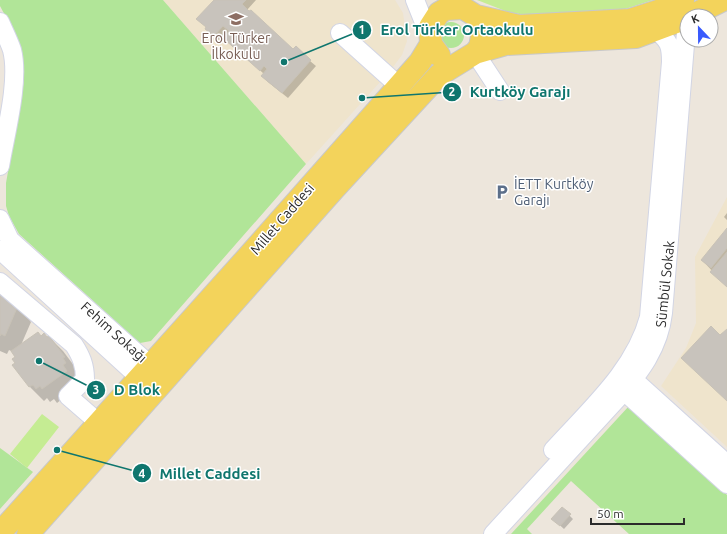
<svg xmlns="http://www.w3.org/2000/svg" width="727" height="534" viewBox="0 0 727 534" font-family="Ubuntu,sans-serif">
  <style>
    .education { fill: #efe4cc }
    .green { fill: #b1e598 }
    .pitch { fill: #c5ec93 }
    .shadow { fill: #0003 }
    .building { fill: #c8c3bc; stroke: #c8c2b6 }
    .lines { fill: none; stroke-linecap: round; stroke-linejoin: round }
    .minor-casing { stroke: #d2d5e4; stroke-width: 20 }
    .major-casing { stroke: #c8c8c8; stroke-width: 24 }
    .minor { stroke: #fff; stroke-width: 18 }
    .major { stroke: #f3d35b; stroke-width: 22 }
    .labels { text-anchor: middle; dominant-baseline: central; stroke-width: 3; stroke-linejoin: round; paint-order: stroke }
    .education-label { font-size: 14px; fill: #785e54; stroke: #fff }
    .service-label { font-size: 14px; fill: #4e5e75; stroke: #fff; text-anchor: start }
    .street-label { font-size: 14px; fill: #2b2b2b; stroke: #fff }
    .leader { fill: none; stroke: #0f766e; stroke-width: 1.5 }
    .callout-dot { fill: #0f766e; stroke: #fff; stroke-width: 1.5 }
    .mark-label { font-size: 12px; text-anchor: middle; font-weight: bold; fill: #fff }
    .callout-label { font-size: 15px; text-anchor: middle; font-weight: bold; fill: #0f766e; stroke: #fff; stroke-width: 3; stroke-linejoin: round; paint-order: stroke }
  </style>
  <rect width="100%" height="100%" fill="#ede6dc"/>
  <!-- education -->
  <path class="education" d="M163,0h232l8,13 4,28 -5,14 -12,16 -84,93z
    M727,197v250l-66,-61 25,-38 10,-25 -1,-66z"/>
  <!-- green -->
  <path class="green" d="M0,0h163l143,164 -155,177 -11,2 -121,-109 -10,-18 -3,-10v-23l18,-102 -16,-60 -8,-15z
    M438 35a13 13 0 1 1 26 0a13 13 0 1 1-26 0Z
    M629,406l98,89v39h-98l-58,-53 -44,48 5,5h-21z
    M0,448l33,24 -33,37z"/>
  <!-- pitch -->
  <path class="pitch" d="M477,0h176l-31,10 -97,5 -17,-3z
    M42,414l17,13 -32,41 -17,-14z"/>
  <!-- shadow -->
  <path class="shadow" d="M215,0h41l-9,10 46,40 17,11 6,5 -28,32 -20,-16 -6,-6 2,-2 -40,-37 -4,4 -14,-12z
    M727,213v7l-3,-3z
    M727,229v58l-25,-27z
    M0,294l26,22 5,6 -10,23 20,-8h8l14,14 15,20 2,14 -23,18 -3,-4 -4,3 -3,-4 -3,3 -14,-14 -16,-22 2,-1v-7l-3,-5 -4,-2 -2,4 -7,-3z
    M562,508l11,11 -9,10 -11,-10z"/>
  <!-- building -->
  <path class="building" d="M214,0h32l-4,4 7,7 2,-1 42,39 3,-3 15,14 -29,33 -21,-17 6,-7 -3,-3 -4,5 -37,-33 6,-7 -6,-5 -9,10 -9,-7 1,-2 -10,-8z
    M727,228v20l-16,20 -10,-8z
    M727,252v35l-17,-15z
    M0,293l13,8 -2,4 6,3 -12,28 -4,-2 -1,2z
    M711,326l9,9 7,-6v72l-46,-43z
    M38,332l3,4 3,-3 3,4 2,-1 16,21 -2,1 3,5 -3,2 4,6 -25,18 -2,-3 -4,3 -3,-4 -4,2 -17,-22 3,-2 -3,-4 3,-2 -4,-6z
    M562,507l9,7 -11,12 -9,-7z"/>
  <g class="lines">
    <!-- minor casing -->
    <g class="minor-casing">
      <path id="minor" d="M415,0l14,35
        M0,22c4,9 9,19 12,28 8,31 -7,85 -12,116
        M340,33l59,53
        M475,53l25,38
        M0,219l10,21 140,125 9,12
        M0,250l140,128 12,2
        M0,282l74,63c7,11 11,20 11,34l-17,17 31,27
        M625,372l102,92
        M615,383l112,101
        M553,450c36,-40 82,-80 96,-133l22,-255c0,-17 -2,-21 -15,-32
        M493,534l125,-136c22,-26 41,-50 45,-85l24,-293"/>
    </g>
    <!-- major casing -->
    <g class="major-casing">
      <path id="major" d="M691,16l32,-16
        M475,53l31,-9 130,-7 51,-19
        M439,55l-8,-11 -1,-17 9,-14 7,-4 17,-1 13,8 43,10 38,-2 73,-4 28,-9 25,-11
        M0,533l245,-273 175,-198 11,-18
        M28,534l306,-345 105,-114 36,-22 5,-6 3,-16 -7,-15"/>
    </g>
    <!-- minor -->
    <use href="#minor" class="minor"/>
    <!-- major -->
    <use href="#major" class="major"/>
  </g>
  <!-- icons -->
  <defs>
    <g id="school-bare" transform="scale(1.2)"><path d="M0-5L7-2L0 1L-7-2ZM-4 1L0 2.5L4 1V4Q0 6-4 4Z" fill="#8d6e63" stroke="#fff" stroke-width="2.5" paint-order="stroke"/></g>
    <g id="parking-bare" transform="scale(1.2)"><path d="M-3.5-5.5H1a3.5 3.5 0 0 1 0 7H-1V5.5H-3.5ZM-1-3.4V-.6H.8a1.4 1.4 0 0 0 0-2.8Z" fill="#5c6f8a" stroke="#fff" stroke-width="2.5" paint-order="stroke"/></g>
  </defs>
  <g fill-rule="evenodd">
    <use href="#school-bare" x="236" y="19"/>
    <use href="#parking-bare" x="502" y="192"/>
  </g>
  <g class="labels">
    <!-- education labels -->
    <g class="education-label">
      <text x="236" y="38">Erol Türker<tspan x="236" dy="16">İlkokulu</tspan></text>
    </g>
    <!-- service labels -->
    <g class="service-label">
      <text x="514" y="184">İETT Kurtköy<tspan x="514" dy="16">Garajı</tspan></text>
    </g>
    <!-- street labels -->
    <g class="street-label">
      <text transform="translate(282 219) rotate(-49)">Millet Caddesi</text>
      <text transform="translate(665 284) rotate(-84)">Sümbül Sokak</text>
      <text transform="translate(114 332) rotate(42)">Fehim Sokağı</text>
    </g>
  </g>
  <!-- callouts -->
  <path class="leader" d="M284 62L362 30M362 98L452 92M39 361L96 390M57 450L142 473"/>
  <g class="callout-dot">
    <circle cx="284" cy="62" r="4"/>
    <circle cx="362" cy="98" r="4"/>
    <circle cx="39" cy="361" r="4"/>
    <circle cx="57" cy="450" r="4"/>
    <circle cx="362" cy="30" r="10"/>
    <circle cx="452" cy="92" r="10"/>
    <circle cx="96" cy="390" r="10"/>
    <circle cx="142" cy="473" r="10"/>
  </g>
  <g class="mark-label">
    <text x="362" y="34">1</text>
    <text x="452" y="96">2</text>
    <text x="96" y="394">3</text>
    <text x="142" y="478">4</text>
  </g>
  <g class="callout-label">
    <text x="457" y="35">Erol Türker Ortaokulu</text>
    <text x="520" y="97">Kurtköy Garajı</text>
    <text x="137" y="395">D Blok</text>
    <text x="210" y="479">Millet Caddesi</text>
  </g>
  <!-- north arrow -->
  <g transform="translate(699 28) rotate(338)"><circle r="19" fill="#ffffff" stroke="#aaaaaa"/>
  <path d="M0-3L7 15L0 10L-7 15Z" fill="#395afd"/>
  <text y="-6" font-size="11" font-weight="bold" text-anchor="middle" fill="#2b2b2b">K</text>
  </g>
  <!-- scale -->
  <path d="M591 518v6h93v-6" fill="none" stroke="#2b2b2b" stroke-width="2"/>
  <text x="597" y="518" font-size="12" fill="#2b2b2b" stroke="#ffffff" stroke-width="3" paint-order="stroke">50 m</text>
</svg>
